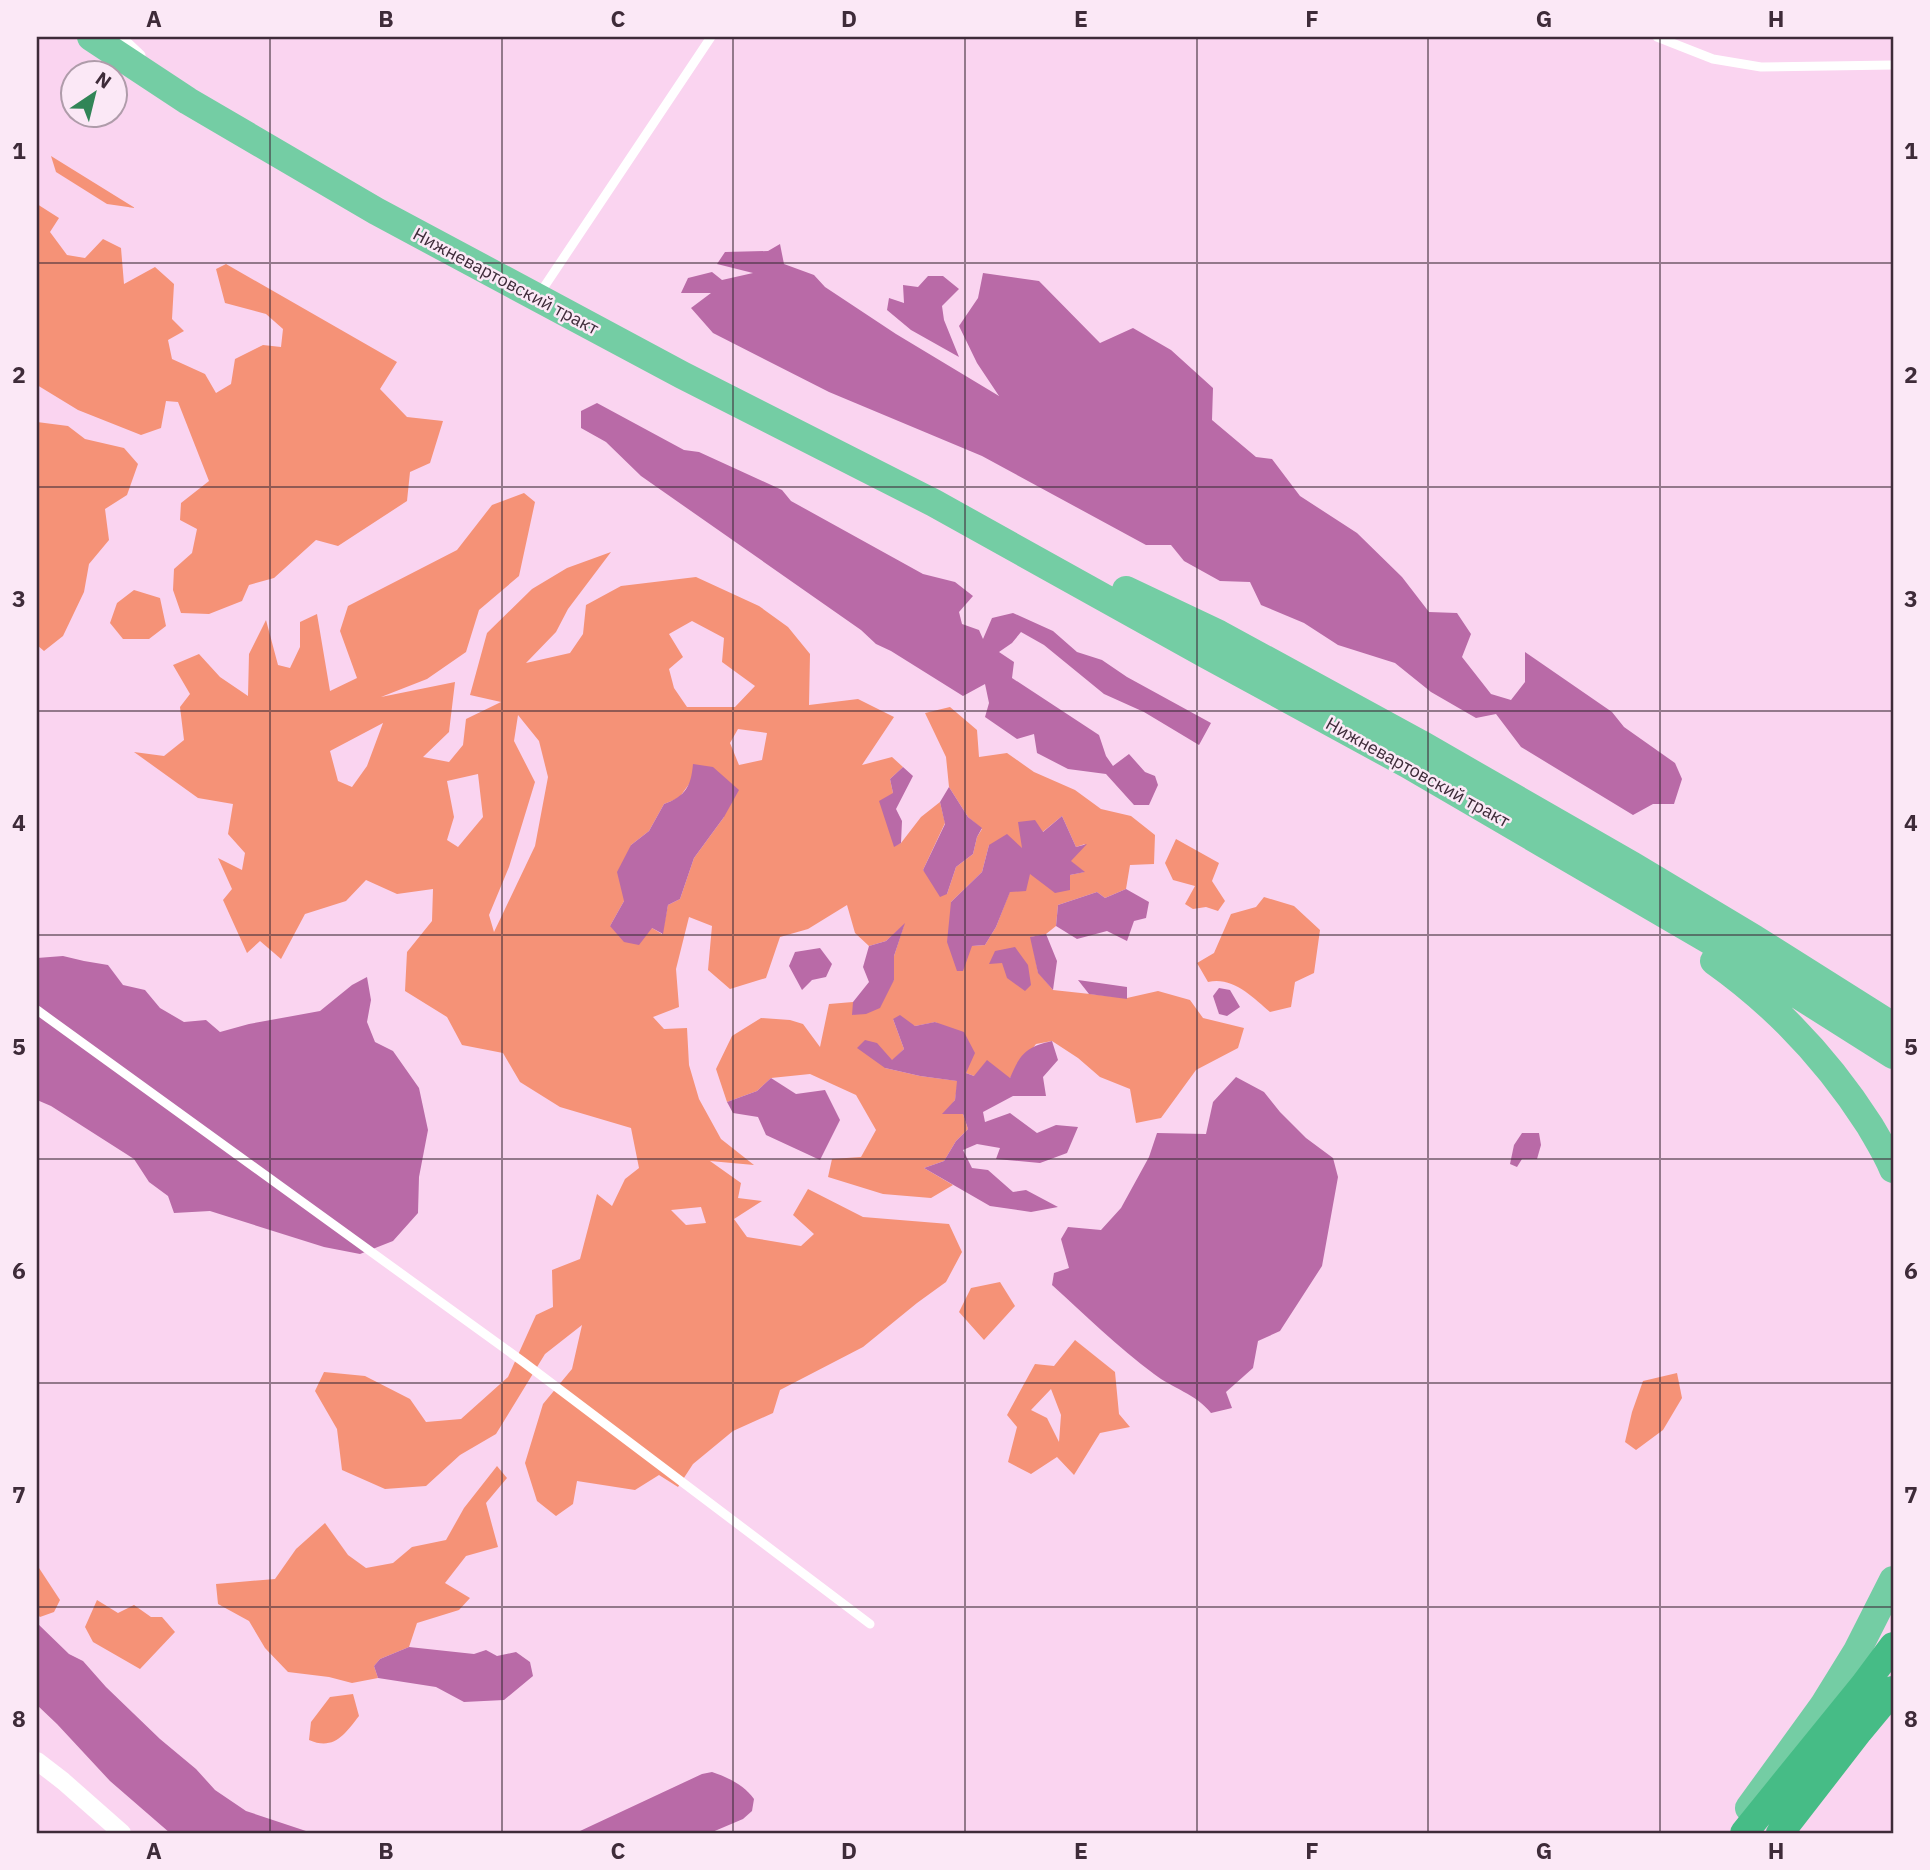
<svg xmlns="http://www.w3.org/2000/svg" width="1930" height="1870" viewBox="0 0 1930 1870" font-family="'IBM Plex Sans',sans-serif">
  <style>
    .forest { fill: #f59277; fill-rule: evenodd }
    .water { fill: #b96aa7 }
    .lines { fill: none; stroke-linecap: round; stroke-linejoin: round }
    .service { stroke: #fff; stroke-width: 9 }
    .minor { stroke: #fff; stroke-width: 18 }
    .primary { stroke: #74cda4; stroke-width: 28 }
    .trunk { stroke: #46bc86; stroke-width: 28 }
    .grid { fill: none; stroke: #3e2b39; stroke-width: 2; stroke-opacity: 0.55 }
    .labels { text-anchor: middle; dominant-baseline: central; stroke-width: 5; stroke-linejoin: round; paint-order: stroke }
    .street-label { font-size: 18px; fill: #3e2b39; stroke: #fbe8f6 }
    .neatline { fill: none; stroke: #3e2b39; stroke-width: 2.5 }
    .grid-label { font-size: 23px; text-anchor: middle; font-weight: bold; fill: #3e2b39 }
  </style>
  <rect width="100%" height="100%" fill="#fad4f0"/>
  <!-- forest -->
  <path class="forest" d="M51,156l84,52 -28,-4 -51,-32z
    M37,204l22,14 -9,14 17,23 18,3 18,-19 18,9 3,36 31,-17 19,17 -2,35 12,12 -16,9 4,19 33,15 11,19 15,-9 4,-25 28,-14 18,2 2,-18 -17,-15 -41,-11 -9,-34 10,-5 171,98 -17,27 27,28 36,4 -13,42 -20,9 -3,29 -69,45 -22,-6 -42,38 -25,7 -7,16 -33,13 -28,-1 -8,-23 1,-21 18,-16 5,-24 -17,-9 1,-17 28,-22 -31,-79 -12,-1 -5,27 -20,7 -63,-25 -41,-25z
    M37,422l31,4 17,13 39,9 14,16 -11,31 -22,14 4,31 -20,24 -5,28 -21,44 -19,15 -7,-6z
    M524,493l11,9 -16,74 -40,34 -13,42 -39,27 -46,18 74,-15 -6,50 -26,25 26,5 14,-17 3,-26 35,-17 -31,-7 17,-62 45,-44 35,-21 44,-16 -43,57 -12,23 -30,31 44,-10 13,-19 3,-29 35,-19 75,-9 63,29 29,21 22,27 -1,51 49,-6 36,18 -32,48 30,-8 11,10 -13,12 3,14 1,53 7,-3 20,-26 19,-15 5,21 -22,47 24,24 9,-27 17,-13 4,-17 5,-8 -14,-12 -19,-30 -3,-30 -21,-44 25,-6 27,23 2,27 28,-4 27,19 41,18 26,19 30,7 24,19 -1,29 -24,1 -4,24 -21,9 -8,-6 -39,13 -2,21 -10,8 -15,3 7,35 15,18 74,8 31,-7 32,9 13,18 41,10 -6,20 -42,22 -35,48 -25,5 -6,-34 -30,-12 -22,-19 -26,-17 -16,3 -26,34 -36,-2 -8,-3 -30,-51 -21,4 -22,-7 11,30 -19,19 35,8 38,5 -3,19 -11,14h19l5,15 -12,12 -12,20 -20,7 29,17 -22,13 -48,-4 -55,-17 4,-18 29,-2 15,-27 -20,-35 -46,-21 -39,4 -14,13 -30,11 -11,-33 16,-33 29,-18 29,2 13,4 17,23 9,-43 24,-2v13l41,-35v-24l10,-31 -18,16 -17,5 -14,-13 -8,-28 -39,24 -28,8 -14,41 -36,11 -22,-19 4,-44 -23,-9 -13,52 3,38 -26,10 11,12 23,-1 2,37 10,34 22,40 33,26 -44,-4 31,22 -3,15 24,3 -28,18 13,18 54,9 13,-12 -21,-19 15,-26 55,28 86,7 13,28 -16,30 -29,21 -54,44 -83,43 -7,23 -40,18 -40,33 -15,23 -19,-12 -24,15 -58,-9 -4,23 -17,12 -19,-15 -12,-38 18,-59 29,-35 10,-44 -37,29 -49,80 -36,21 -34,31 -41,3 -43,-19 -5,-41 -22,-38 9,-19 41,4 45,23 16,23 35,-3 47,-42 28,-62 17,-8 -1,-37 28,-11 17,-65 15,12 13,-27 14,-11 -8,-40 -71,-21 -40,-25 -17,-29 -41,-8 -15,-28 -42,-26 2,-39 25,-31 1,-32 -36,5 -31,-14 -20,21 -41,13 -24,45 -21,-18 -13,12 -24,-53 9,-11 -14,-31 24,12 3,-17 -17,-19 5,-30 -35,-6 -64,-46 30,4 20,-16 -4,-33 10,-13 -17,-29 26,-11 21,23 28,19 1,-42 17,-34 12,45 12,3 10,-21v-25l17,-8 13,77 27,-13 -17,-47 8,-25 109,-56 35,-45zM692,621l32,17 -2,24 33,24 -20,21h-48l-13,-19 -5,-19 14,-12 -14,-23zM518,715l21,26 9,36 -13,69 -41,86 -5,-17 20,-48 26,-85 -21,-41zM383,723l-16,43 -15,21 -14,-6 -8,-30zM738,729l29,4 -5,27 -23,5 -9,-22zM478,774l5,43 -25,30 -11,-7 7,-23 -7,-36zM692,780l32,37 -30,41 -14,41 -12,6 -6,29 -10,-6 -42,-2 14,-25 7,-56 18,-14 15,-27 15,-6zM1062,816l14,31 9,-3 -15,17 14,11 -14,3 -40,-2 -20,18 -14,36 -11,18 -13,1 -21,-44 31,-30 7,-27 33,4zM701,1207l5,16 -20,2 -15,-15z
    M134,590l26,8 6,28 -17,13h-26l-13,-16 7,-20z
    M1176,839l43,24 -7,18 13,20 -7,10 -12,-4 -13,2 -8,-5 10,-18 -22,-6 -8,-17z
    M1264,897l30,9 26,24 -6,43 -19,9 -4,25 -21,5c-17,-15 -38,-36 -62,-30l-11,-19 17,-10 17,-39 25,-7z
    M1000,1282l15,24 -31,34 -25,-28 12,-24z
    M1075,1340l40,32 4,42 11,13 -30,6 -26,42 -17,-18 -26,17 -23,-12 9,-35 -10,-12 28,-51 19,2zM1051,1389l10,26 -2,27 -12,-24 -16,-8z
    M1677,1373l5,25 -19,32 -27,20 -11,-8 7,-30 11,-31z
    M497,1466l10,12 -21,25 12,44 -32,9 -21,27 25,15 -11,12 -42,13 -8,24 -29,12 -6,7 4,12 -26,5 -23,-6 -41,-5 -23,-24 -16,-27 -31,-17 -2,-20 59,-5 21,-30 29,-26 23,32 18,13 27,-5 19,-16 34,-7 18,-32z
    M37,1568h2l21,32 -6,12 -14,5 -3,-3z
    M97,1600l21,13 16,-8 17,12h11l13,15 -35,37 -47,-27 -8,-15z
    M353,1694l6,22c-14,18 -25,35 -50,24l2,-18 19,-25z"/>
  <!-- water -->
  <path class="water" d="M780,244l4,20 30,11 11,12 71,47 103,62 -22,-33 -18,-37 19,-28 5,-25 56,8 61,62 33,-15 38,22 42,38 -1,32 44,37 16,2 28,37 57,37 45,44 27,35 28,1 14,21 -9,23 29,37 20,6 14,-18v-30l87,60 12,15 51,36 7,16 -8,25h-21l-20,11 -112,-68 -25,-33 -20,4 -45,-26 -36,-29 -57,-18 -34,-22 -43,-18 -11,-23 -30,-1 -36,-20 -13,-16h-25l-164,-89 -153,-64 -116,-59 -22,-25 20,-15h-30l7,-15 24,-6 10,8 31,-7 -36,-9 8,-12 43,-1z
    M928,276h15l16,13 -17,17 2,14 15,37 -48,-27 -24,-20 2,-12 15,5 -1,-18 15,2z
    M597,403l87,47 15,2 83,38 9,11 132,73 32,8 18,14 -14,16 3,12 17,6 4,9 9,-21 21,-5 40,18 24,21 25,8 25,17 84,46 -12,22 -55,-33 -40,-18 -60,-49 -23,-13 -9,11 -13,9 15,10 -2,16 87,57 7,21 7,10 16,-12 16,18 10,4 3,9 -9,20h-15l-28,-31 -38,-5 -31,-16 -3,-19 -17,5 -32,-22 4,-14 -4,-19 -22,12 -72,-45 -15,-7 -15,-14 -220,-154 -35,-34 -25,-14v-17z
    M693,764l20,3 26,23 -15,27 -30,41 -14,41 -12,6 -5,29 -11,-6 -13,17 -15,-3 -14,-16 14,-25 -7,-29 14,-27 18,-14 15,-27c22,-8 27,-18 29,-40z
    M903,767l10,9 -17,33 6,12 -1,22 -7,4 -15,-46 14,-8 -3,-14z
    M949,787l19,30 14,11 -5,9 -4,17 -17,13 -9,27 -7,3 -17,-27 22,-46 -5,-22z
    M1062,816l14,31 11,-3 -16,17 14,11 -15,3v15l-15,3 -25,-19 -4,17 -16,1 -14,35 -11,18 -13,1 -9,25h-6l-10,-29 4,-40 31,-30 7,-27 18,-11 15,14 -4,-26 17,-2 8,12z
    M1126,889l23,13 -3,16 -12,3 -7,20 -20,-10 -30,8 -21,-13 2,-21 39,-13 8,6z
    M905,923l-11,33v24l-14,28 -14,6 -14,1 1,-13 16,-20 -6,-15 6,-21 17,-5z
    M1046,934l11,27 -4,29 -15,-17 -8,-36z
    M1015,947l13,18 3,20 -6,6 -18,-13 -5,-15 -13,1 6,-13z
    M820,948l12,16 -6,13 -14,3 -10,10 -13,-24 6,-14z
    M63,956l21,5 24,4 15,20 22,5 15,18 24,14 22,-2 14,12 29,-8 71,-13 32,-26 15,-8 4,23 -4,22 8,20 18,9 26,37 9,42 -9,47 -1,36 -25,28 -33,13 -36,-7 -114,-36 -36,2 -6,-17 -19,-14 -15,-23 -83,-53 -14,-6v-142z
    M1078,980l49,7v12l-38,-5z
    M1219,988l11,2 10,17 -13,9 -8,-2 -6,-18z
    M900,1015l15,11 20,-4 29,10 11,21 -9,20 8,3 13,-16 23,18c10,-24 16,-31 42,-37l6,19 -15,17 3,19h-33l-30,16 2,10 25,-9 27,20 19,-8 22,2 -11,26 -27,10 -44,-4 4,-11 -23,-4 -14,6 9,18 16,2 25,22 13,-2 32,17 -27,5 -41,-6 -66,-38 20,-7 12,-20 12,-12 -5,-15h-21l13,-14 2,-19 -37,-5 -35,-8 -28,-20 8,-8 12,3 15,17 12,-11 -11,-30z
    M1236,1077l28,15 16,20 26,26 27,20 5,19 -16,89 -42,65 -22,10 -5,27 -27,24 6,16 -21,5c-15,-19 -39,-25 -57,-39 -36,-27 -69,-59 -102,-89l2,-12 15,-5 -8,-29 7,-12 33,3 20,-22 28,-51 8,-24 49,1 7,-32z
    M771,1078l25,16 29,-4 15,30 -20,40 -54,-25 -8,-18 -25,-4 -6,-11 30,-11z
    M1522,1133h17l2,12 -4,14h-15l-5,8 -7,-3 4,-19z
    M37,1623l32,31 14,7 23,26 54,52 36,30 19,21 31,21 66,22h-142l-60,-52 -53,-57 -20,-19z
    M409,1647l65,7 12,-4 11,6 19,-4 14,10 3,14 -29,24 -40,2 -28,-15 -58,-9 -4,-12 6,-7z
    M712,1772c16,5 33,14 42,27l-2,12 -9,8 -33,14h-141l11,-2 122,-57z"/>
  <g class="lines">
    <!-- service -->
    <path class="service" d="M122,37l19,18
      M1657,37l56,22 48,8 132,-2
      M538,296l173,-259
      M37,1010l485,351 348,263"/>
    <!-- minor -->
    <path class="minor" d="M37,1761l26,20 59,52"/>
    <!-- primary -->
    <path class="primary" d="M91,37l97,64 188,110 306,164 252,128 273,152 200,109 336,196 150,95
      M1126,590l93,44 200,109 214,123 122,73 138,87
      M1714,961c62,44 115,101 156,165 8,14 17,28 23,43
      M1749,1808l74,-102 34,-55 36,-71"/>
    <!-- trunk -->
    <path class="trunk" d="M1744,1833l120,-148 29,-39
      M1780,1833l79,-102 34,-41"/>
  </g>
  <!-- grid -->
  <path class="grid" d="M270,37v1796M502,37v1796M733,37v1796M965,37v1796M1197,37v1796M1428,37v1796M1660,37v1796M37,263h1856M37,487h1856M37,711h1856M37,935h1856M37,1159h1856M37,1383h1856M37,1607h1856"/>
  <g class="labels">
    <!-- street labels -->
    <g class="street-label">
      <text transform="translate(506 281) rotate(28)">Нижневартовский тракт</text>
      <text transform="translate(1418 772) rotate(29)">Нижневартовский тракт</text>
    </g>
  </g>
  <!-- border -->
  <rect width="1930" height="1870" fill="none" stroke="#fbe8f6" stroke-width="77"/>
  <!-- north arrow -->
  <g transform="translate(94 94) rotate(35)"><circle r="33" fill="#fbe8f6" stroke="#af9caa" stroke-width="2"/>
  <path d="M0-5L12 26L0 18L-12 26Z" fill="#318557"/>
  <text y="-10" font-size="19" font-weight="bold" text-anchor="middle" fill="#3e2b39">N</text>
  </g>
  <rect x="38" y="38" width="1854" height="1794" class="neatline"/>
  <g class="grid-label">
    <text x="154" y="27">A</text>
    <text x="386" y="27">B</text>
    <text x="618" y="27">C</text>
    <text x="849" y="27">D</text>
    <text x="1081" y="27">E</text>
    <text x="1312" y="27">F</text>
    <text x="1544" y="27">G</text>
    <text x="1776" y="27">H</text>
    <text x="19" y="159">1</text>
    <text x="1911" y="159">1</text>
    <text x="19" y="383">2</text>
    <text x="1911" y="383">2</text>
    <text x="19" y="607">3</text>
    <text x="1911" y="607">3</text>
    <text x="19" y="831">4</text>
    <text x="1911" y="831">4</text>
    <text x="19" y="1055">5</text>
    <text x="1911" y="1055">5</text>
    <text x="19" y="1279">6</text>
    <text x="1911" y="1279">6</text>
    <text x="19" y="1503">7</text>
    <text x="1911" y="1503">7</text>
    <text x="19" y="1727">8</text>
    <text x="1911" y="1727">8</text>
    <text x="154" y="1859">A</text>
    <text x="386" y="1859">B</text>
    <text x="618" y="1859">C</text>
    <text x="849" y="1859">D</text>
    <text x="1081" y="1859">E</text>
    <text x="1312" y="1859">F</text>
    <text x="1544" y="1859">G</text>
    <text x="1776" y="1859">H</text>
  </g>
</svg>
